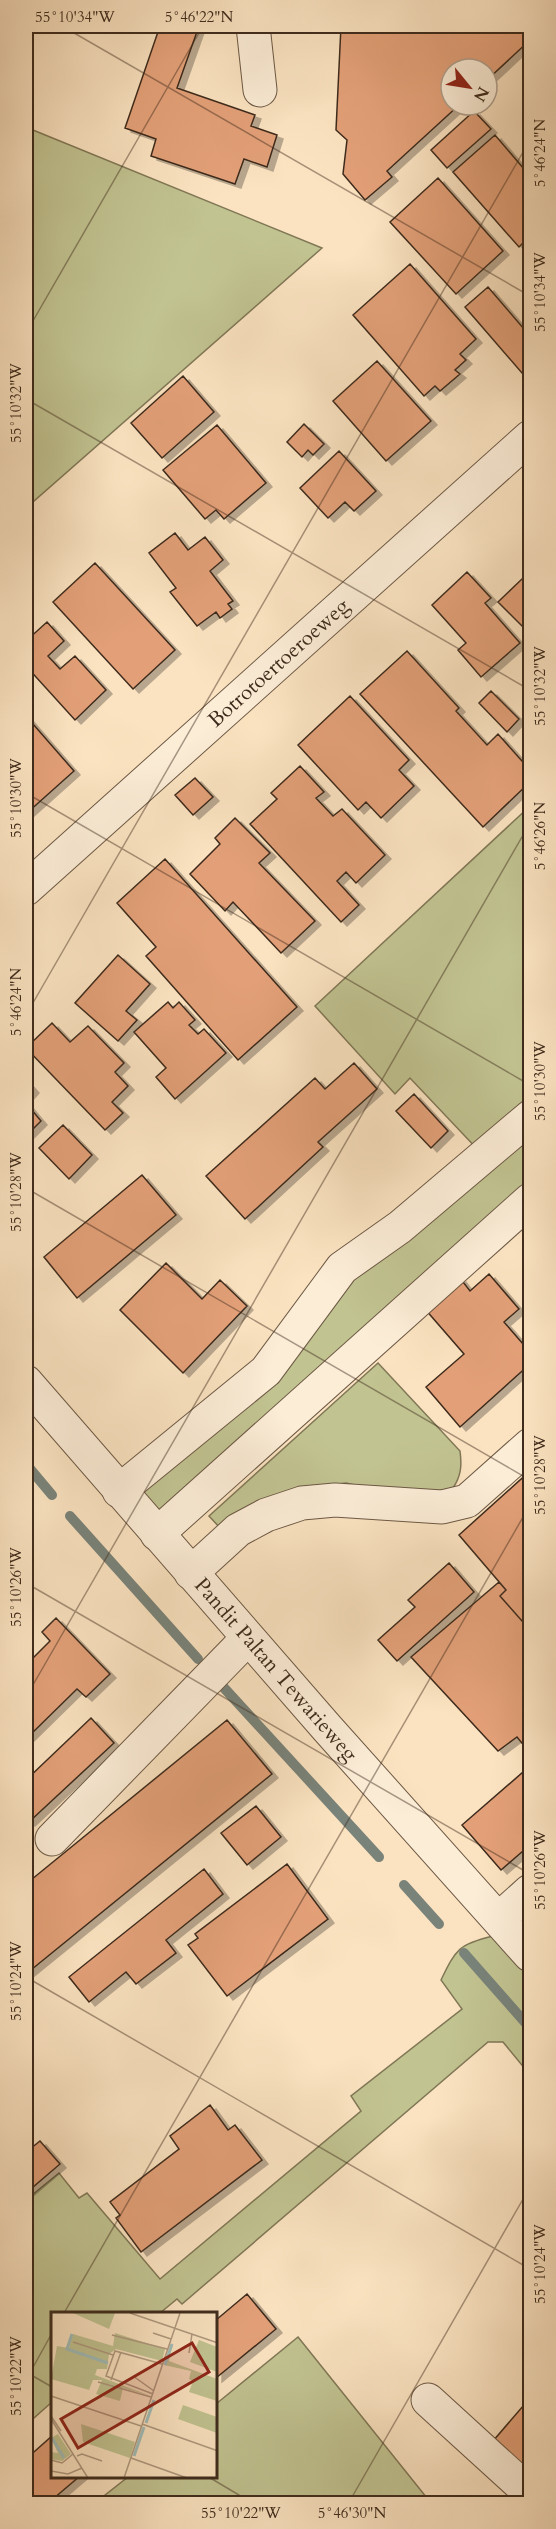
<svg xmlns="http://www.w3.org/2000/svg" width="556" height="2529" viewBox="0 0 556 2529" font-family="Cardo,serif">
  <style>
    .green { fill: #c1c391; stroke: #807756; stroke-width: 1.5 }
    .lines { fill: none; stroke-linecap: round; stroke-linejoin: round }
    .stream { stroke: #79837a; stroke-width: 10 }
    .building { fill: #e3a078; stroke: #3e2b1c; stroke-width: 1.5; filter: url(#shadow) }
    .minor-casing { stroke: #6d5945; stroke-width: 35 }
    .minor { stroke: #fcedd7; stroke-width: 33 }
    .ticks { fill: none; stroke: #3e2b1c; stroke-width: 1.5; stroke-opacity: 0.45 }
    .labels { text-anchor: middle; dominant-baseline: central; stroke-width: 4.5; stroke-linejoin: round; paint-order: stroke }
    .street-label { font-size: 21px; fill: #3e2b1c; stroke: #fcedd7 }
    .inset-river { fill: none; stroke: #a0bdb9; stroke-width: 3 }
    .inset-road { fill: none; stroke: #af997f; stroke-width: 1.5 }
    .view { fill: #8f2418; fill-opacity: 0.15; stroke: #8f2418; stroke-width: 3 }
    .inset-edge { fill: none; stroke: #3e2b1c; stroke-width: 3 }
    .neatline { fill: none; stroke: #3e2b1c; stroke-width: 2 }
    .ticks-label { font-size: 15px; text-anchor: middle; fill: #3e2b1c }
  </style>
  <defs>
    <filter id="shadow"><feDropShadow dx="6" dy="4" stdDeviation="0" flood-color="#0004"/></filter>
  </defs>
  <rect width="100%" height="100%" fill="#fbe3c1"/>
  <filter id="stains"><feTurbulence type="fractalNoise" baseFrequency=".00333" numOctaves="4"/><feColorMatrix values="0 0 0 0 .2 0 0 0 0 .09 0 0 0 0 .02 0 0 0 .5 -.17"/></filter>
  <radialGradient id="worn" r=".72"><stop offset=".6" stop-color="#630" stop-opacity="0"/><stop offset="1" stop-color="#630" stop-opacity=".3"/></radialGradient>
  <!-- green -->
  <path class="green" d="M28,128l294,120 -296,260v-378z
    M530,806v302l-50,44 -70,-74 -15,16 -80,-88z
    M530,1124v61l-369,326 -9,-2 -14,-17 217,-227z
    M378,1363l82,88c2,15 1,25 -7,37l-12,3h-60l-35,-8 -46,6 -78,41 -13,-14z
    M493,1936l37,41v98l-27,-33h-15l-306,262 -5,-5 -17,14h-108v89l-26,23v-225l33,-27 20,25 8,-5 73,86 201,-168 -10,-15 111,-87 -21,-29c15,-31 18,-36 52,-44z
    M298,2337l133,166h-336l33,-26 88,-1v-72z"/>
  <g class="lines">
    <!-- stream -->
    <path class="stream" d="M26,1464l26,31
      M70,1516l128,143
      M215,1678l164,179
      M404,1885l35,39
      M464,1953l66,75"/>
  </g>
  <!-- building -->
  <path class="building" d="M160,26h39l-22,62 78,27 -4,11 26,9 -10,32 -23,-8 -9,25 -84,-28 5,-17 -31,-11z
    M341,26h189v14l-43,40v-11h-36v36h8l-72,66 5,6 -27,23 -22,-26 4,-34 -11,-10z
    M474,111l17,18 -44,39 -16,-18z
    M495,135l35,41v60l-11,11 -66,-75z
    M438,178l65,73 -47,43 -66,-72z
    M410,264l66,75 -16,15 6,6 -11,10 5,4 -20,17 -5,-5 -11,10 -71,-81z
    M488,287l42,49v30l-8,7 -57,-66z
    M377,361l54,60 -45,40 -53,-60z
    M183,376l31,36 -52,46 -31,-35z
    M304,424l20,20 -11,11 -5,-5 -6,7 -15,-15z
    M217,425l49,58 -42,36 -8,-9 -11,9 -42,-49z
    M339,451l37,40 -22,20 -9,-9 -17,16 -28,-30z
    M175,533l13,17 17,-13 18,23 -13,11 23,30 -5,3 4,5 -12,9 -4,-6 -19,14 -27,-34 6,-4 -27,-35z
    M95,563l80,87 -42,39 -80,-87z
    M467,572l24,26 -6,5 35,40 -39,34 -23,-27 8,-7 -34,-38z
    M523,578l7,9v33l-7,7 -25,-25z
    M47,622l17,19 -16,15 12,13 15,-13 31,34 -31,30 -49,-54v-25z
    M407,651l52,57 -3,3 31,34 11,-11 32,36v12l-47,45 -123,-133z
    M491,691l28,28 -12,13 -28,-29z
    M350,696l59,64 -10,10 15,16 -33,32 -15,-16 -8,8 -60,-65z
    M26,716l48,55 -47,42 -1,-1z
    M300,766l24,26 -8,6 17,18 9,-7 43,46 -29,28 -10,-11 -9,9 22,24 -18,17 -91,-98 27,-25 -6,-6z
    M195,778l18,19 -20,18 -18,-20z
    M235,818l35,35 -11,10 56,58 -34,32 -48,-51 -8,9 -35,-37 30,-30 -5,-6z
    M165,859l132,148 -59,53 -92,-104 10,-9 -39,-44z
    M118,955l32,29 -24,27 11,9 -19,21 -43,-38z
    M168,1002l5,6 6,-6 16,18 -6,5 9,9 6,-5 22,24 -51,46 -19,-22 10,-9 -32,-36z
    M52,1023l18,19 18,-16 36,37 -9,9 13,14 -16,16 11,11 -18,17 -79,-82z
    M354,1063l23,26 -59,53 5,5 -78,72 -39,-43 109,-98 10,11z
    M26,1081l7,8 -7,8z
    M414,1094l34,37 -17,17 -35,-37z
    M26,1103l15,18 -15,15z
    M63,1125l29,30 -23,24 -30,-31z
    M142,1175l34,40 -99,83 -33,-41z
    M166,1263l36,36 18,-19 27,26 -64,67 -63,-63z
    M489,1274l30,35 -15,13 26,30v12l-70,63 -34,-40 38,-33 -39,-45 35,-31 10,13z
    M530,1471v159l-30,-34 6,-6 -47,-55z
    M449,1563l25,29 -77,69 -19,-21 37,-33 -7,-7z
    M499,1582l7,8 -6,6 30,34v123l-13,-16 -19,14 -87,-94z
    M56,1618l54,56 -24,23 -9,-8 -51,50v-74l24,-24 -8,-9z
    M91,1718l23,25 -85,79 -3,-3v-39z
    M227,1720l45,54 -246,200v-90z
    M530,1766v79l-29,25 -39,-45z
    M256,1806l25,31 -34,28 -26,-32z
    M287,1864l41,55 -101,77 -39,-51 10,-7 -3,-4z
    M204,1869l19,25 -57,46 10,13 -40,31 -10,-12 -37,30 -20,-25z
    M210,2105l18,25 7,-5 27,35 -121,92 -25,-34 4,-3 -10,-13 69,-53 -9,-13z
    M40,2141l20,23 -34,29v-48l4,4z
    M247,2294l29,35 -60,49v-58z
    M530,2398v76l-37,-33z
    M52,2436v40h28l-33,28h-21v-45z"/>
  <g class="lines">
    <!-- minor casing -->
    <g class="minor-casing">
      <g id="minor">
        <path d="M253,26l7,64"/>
        <path id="s1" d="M26,889l504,-452"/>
        <path id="s2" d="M26,1382l301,346 203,227"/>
        <path d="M119,1491l147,-120 76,-103 58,-41 130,-110"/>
        <path d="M157,1534l373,-334"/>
        <path d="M191,1573l47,-43 28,-15 36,-12 33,-3 107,7 25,-6 63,-56"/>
        <path d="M52,1839l196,-201"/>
        <path d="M499,1919l31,-28"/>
        <path d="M428,2400l102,93"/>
      </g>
    </g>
    <!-- minor -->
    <use href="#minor" class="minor"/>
  </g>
  <!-- ticks -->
  <path class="ticks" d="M62,26l468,270M26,333l177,-307M26,399l504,291M26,793l504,292M26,1015l504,-875M26,1188l504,292M26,1583l504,291M26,1697l504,-874M26,1977l504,292M64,2313l466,-808M26,2372l26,15M26,2380l26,-47M207,2476l47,28M348,2504l182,-317"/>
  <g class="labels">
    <!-- street labels -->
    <g class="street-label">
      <text stroke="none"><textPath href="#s1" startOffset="339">Botrotoertoeroeweg</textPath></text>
      <text stroke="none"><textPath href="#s2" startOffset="381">Pandit Paltan Tewarieweg</textPath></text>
    </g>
  </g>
  <!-- overview -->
  <g transform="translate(51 2312)">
    <rect width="166" height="166" fill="#fbe3c1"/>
    <path d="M22,1h42l-6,16zM64,21l50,16 -3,12 -46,-12 -7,5 -2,15h-10l-2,6 56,21 -28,-8 -3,13 -24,-7 6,-14h-9l-4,10 -38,-11 6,-33 12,2 4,-14 40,12zM148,28l18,7v25l-27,-10zM121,30l-3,19 48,18v22l-28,-9 4,-11 -4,-2 2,-8 -27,-6zM132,93l34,12v16l-39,-14zM30,112l54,18 -5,16 -47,-16zM7,122l13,20 -9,7 -11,-2v-7l7,1 -7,-15z" fill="#c1c391"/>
    <path class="inset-river" d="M21,22l-5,15 41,14M114,53l7,-21M95,111l8,-23M1,126l12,20M83,144l10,-29"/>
    <path class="inset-road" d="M79,1l88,30M102,21l18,6M61,23l55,14M22,30l40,13M138,41l3,-19M82,64l21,15M60,68l10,-28M47,70l53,15M102,82l-47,-18 9,-25 47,13M0,84l90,30M0,104l10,15M0,107l37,59M91,112l76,27M26,144l5,-2 20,7M80,146l56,20M0,148l11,3 11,-9M0,159l17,3 14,-6M73,166l56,-165"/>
    <path class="view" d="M141,31l17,29 -131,76 -17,-29z"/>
    <rect width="166" height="166" class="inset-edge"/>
  </g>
  <!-- margin -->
  <rect width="556" height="2529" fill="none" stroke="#fbe3c1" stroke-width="66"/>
  <!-- north arrow -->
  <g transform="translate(469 87) rotate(120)"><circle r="28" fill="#fcedd7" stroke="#b09f8c" stroke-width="1.5"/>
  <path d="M0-4.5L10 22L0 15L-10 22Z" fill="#8f2418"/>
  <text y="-9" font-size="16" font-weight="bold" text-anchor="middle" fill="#3e2b1c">N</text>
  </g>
  <rect x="33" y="33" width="490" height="2463" class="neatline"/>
  <g class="ticks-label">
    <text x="75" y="22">55°10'34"W</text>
    <text x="199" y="22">5°46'22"N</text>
    <text transform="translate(540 153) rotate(-90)" y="5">5°46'24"N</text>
    <text transform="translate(540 292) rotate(-90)" y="5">55°10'34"W</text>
    <text transform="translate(16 403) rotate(-90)" y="5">55°10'32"W</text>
    <text transform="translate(540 686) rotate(-90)" y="5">55°10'32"W</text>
    <text transform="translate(16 798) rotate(-90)" y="5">55°10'30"W</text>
    <text transform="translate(540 836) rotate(-90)" y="5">5°46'26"N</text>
    <text transform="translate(16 1002) rotate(-90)" y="5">5°46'24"N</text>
    <text transform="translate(540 1081) rotate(-90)" y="5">55°10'30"W</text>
    <text transform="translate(16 1192) rotate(-90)" y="5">55°10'28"W</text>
    <text transform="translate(540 1475) rotate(-90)" y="5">55°10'28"W</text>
    <text transform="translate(16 1587) rotate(-90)" y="5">55°10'26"W</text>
    <text transform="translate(540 1870) rotate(-90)" y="5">55°10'26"W</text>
    <text transform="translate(16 1981) rotate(-90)" y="5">55°10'24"W</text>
    <text transform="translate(540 2264) rotate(-90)" y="5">55°10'24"W</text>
    <text transform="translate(16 2376) rotate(-90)" y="5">55°10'22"W</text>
    <text x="241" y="2518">55°10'22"W</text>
    <text x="352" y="2518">5°46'30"N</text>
  </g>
  <rect width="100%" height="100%" filter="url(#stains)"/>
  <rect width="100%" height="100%" fill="url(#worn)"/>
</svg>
